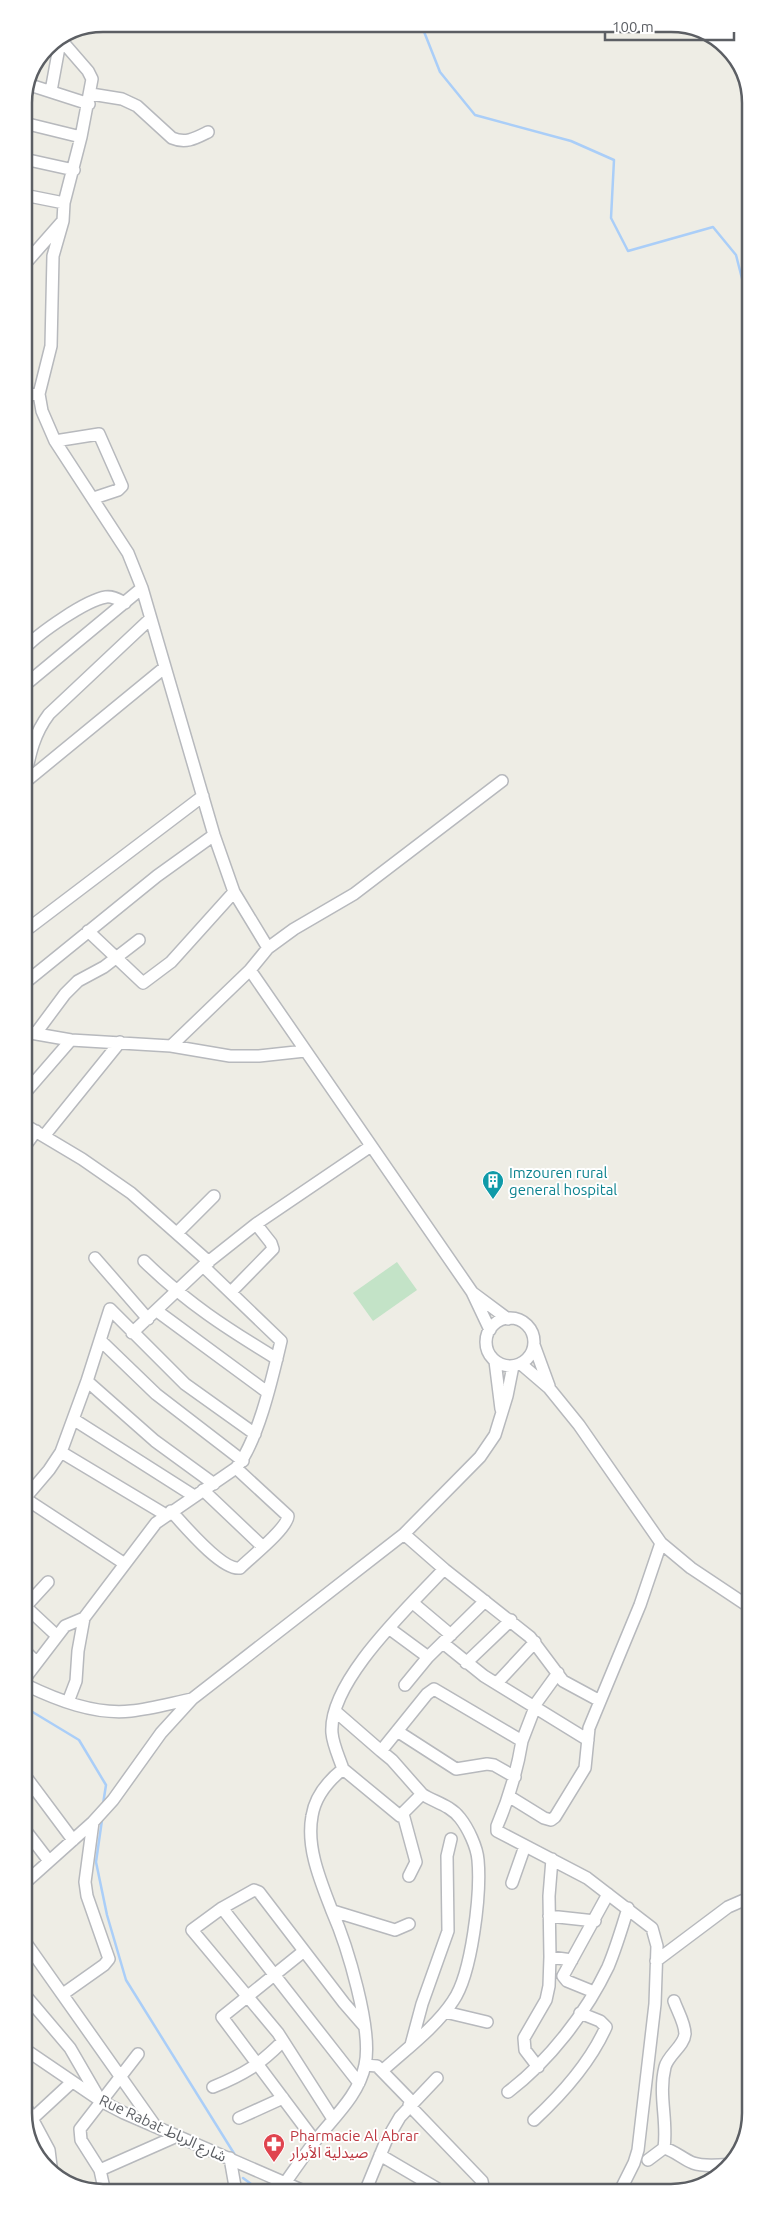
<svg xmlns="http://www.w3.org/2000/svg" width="775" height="2217" viewBox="0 0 775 2217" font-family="Ubuntu,'Noto Sans Arabic',sans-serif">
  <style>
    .green { fill: #c3e3c7 }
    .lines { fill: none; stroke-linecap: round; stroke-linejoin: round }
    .stream { stroke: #aacef8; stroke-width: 2.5 }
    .minor-casing { stroke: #b7b9bd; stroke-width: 14 }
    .minor { stroke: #fff; stroke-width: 11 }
    .labels { text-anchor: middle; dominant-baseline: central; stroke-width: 4; stroke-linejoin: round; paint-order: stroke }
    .culture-label { font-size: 15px; fill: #0d838f; stroke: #fff; text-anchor: start }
    .street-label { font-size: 15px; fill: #5c5f64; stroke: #fff }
    .health-label { font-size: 15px; fill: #be3a42; stroke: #fff; text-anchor: start }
    .rim { fill: none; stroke: #5c5f64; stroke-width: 2.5 }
  </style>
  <rect width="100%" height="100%" fill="#eeede5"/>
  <!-- green -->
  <path class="green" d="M397,1262l20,28 -44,31 -20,-28z"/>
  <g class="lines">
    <!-- stream -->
    <path class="stream" d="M421,24l19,48 35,43 96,26 43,19 -3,58 17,33 85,-24 23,28 13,51
      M26,1708l53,32 27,45 -3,19
      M102,1820l-6,42 11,53 19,65 109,175
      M243,2178l19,14"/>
    <!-- minor casing -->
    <g class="minor-casing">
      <path id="minor" d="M62,41l26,30 4,8 -11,58 -17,66 -1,18 -10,35 -2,90 -12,48 3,17 13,30 73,112 14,35 72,247 20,57 34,56
        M30,85l59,19
        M51,91l9,-49
        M91,94l31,5 15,7 35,32c14,6 24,0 36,-6
        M24,123l57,14
        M24,159l50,11
        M24,195l40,8
        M24,265l37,-42
        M24,395l15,-1
        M55,441l44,-7 23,52 -4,4 -24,8
        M25,648c14,-15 61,-48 81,-51 7,-1 13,3 19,6
        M25,685l117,-97
        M25,778c5,-25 9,-44 24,-64l101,-95
        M25,782l139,-114
        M25,931l178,-135
        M88,931l55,52 28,-21 63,-70
        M250,970l222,322 18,38
        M25,983l132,-107 57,-41
        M25,1032l46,8 100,6 59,10h29l46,-5
        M36,1033l29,-39 13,-13 26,-14 35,-27
        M171,1046l79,-76 18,-22 26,-19 60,-35 148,-113
        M25,1093l46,-53
        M25,1125l57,34 49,34 78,69
        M44,1136l76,-94
        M25,1146l11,-15
        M178,1232l36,-36
        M95,1258l53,61
        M144,1261c43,42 82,67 133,98
        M231,1292l42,-43 -2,-6 -15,-19
        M473,1293l35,26
        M157,1311l110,81
        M486 1342a24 24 0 1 1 48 0a24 24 0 1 1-48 0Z
        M132,1333l71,-67 53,-42 115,-78
        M100,1340l56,54 87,67
        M534,1345l15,41
        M495,1361l6,48
        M521,1364l28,24 30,37 82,118 30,25 60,40
        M87,1381l68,60 59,43
        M73,1419l121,77
        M61,1452l105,63
        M203,1490l59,56
        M26,1497l23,-27 12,-18 26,-71 23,-72 75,75 70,50
        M26,1499l99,65
        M171,1511c12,13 51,60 69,57 10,-10 47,-39 48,-52l-52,-48
        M404,1534l40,35
        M413,1603l38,32
        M26,1606l22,-24
        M26,1607l30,28
        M390,1629l38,28 57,-56
        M443,1643l41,33 104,64
        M26,1652l10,10
        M466,1663l45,-43
        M26,1677l39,-51 19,-8
        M497,1683l38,-41
        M26,1685c31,15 69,30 105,26 20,-2 41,-8 61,-12
        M405,1685l23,-28
        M68,1702l8,-21 2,-30 6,-33 72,-95 80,-55c22,-26 37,-93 45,-127l-78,-75
        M335,1711l46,40 46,-57 7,-5 88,52c-5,31 -13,57 -25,85v5l90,47 65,50 5,18 -2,58 -17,146 -4,13 -14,28
        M397,1731l59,38 31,-5 7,1 21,12
        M522,1741l15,-39 21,-29
        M343,1769l57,47 22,-22 -30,-34 -11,-9
        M26,1777l47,63
        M510,1797l34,21 7,2 4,-3 30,-49 4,-40 51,-123 21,-62
        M403,1814l13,48 -7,14
        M26,1831l23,30
        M552,1859l-3,37 1,61 22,3
        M26,1882l67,-60 20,-22 48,-67 31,-34 212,-165 76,-77 15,-22 12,-39 6,-30
        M512,1883l13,-37
        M222,1908l-30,22 86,103 55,86
        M333,1911l62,19 14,-6
        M549,1916l46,5
        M26,1943l130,184
        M304,1951l-82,66 93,124
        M656,1961l72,-54 23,-10
        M594,1992l-27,-11 -4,-5 45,-82
        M63,1994l41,-29 5,-6 -22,-63 -2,-14 8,-60
        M26,1996l44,52 29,50
        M445,2012l42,10
        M411,2045l11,-41 26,-73 -1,-75 4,-17
        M26,2050l75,51 23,12 182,79
        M365,2065l12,1 35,36
        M538,2067l-13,-17 -1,-12 22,-38 3,-14 1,-29
        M382,2071c23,-21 54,-44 71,-70 19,-27 28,-108 25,-141 -1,-13 -10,-32 -18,-42 -10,-13 -26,-16 -38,-24
        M359,2083l-137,-175 32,-18 5,2 85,111 20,23
        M213,2087c32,-13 46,-22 70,-46
        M508,2092c41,-31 78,-79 100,-125 8,-19 14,-39 20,-59
        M409,2105l73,76 2,10
        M27,2109l22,41 3,24
        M239,2118l44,-20
        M32,2119l40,-37
        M534,2120c28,-26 56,-57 72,-93l-6,-6 -20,-8
        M664,2148c4,-27 -6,-53 1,-81 3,-12 19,-21 20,-33 0,-11 -8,-24 -11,-33
        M380,2155l63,37
        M230,2158l6,34
        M648,2160l16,-12c11,3 19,11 29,15 12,4 27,2 39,1
        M100,2170l77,-34
        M285,2183c10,-14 20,-29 31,-43 18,-23 43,-45 49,-75 8,-35 -18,-120 -33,-154 -11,-29 -26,-63 -20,-95 3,-19 16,-35 31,-47 -4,-12 -10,-24 -11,-36 -4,-52 79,-128 112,-164l86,68 33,44 37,20
        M365,2192l21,-51 14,-24 37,-39
        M105,2193l-5,-23 -19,-30 -1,-11 58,-75"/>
    </g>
    <!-- minor -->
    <use href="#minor" class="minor"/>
  </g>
  <!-- icons -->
  <defs>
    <g id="building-pin" transform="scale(1.125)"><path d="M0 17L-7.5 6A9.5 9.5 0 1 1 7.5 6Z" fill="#0f9aa8" stroke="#fff"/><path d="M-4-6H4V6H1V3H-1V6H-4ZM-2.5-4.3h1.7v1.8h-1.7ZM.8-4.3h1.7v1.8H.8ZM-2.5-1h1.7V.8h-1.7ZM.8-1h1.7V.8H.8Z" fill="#fff"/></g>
    <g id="pharmacy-pin" transform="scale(1.125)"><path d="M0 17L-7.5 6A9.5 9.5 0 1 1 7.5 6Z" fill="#e0444e" stroke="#fff"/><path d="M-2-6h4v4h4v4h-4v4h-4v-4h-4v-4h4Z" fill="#fff"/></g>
  </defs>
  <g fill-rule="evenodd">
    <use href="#building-pin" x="493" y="1181"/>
    <use href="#pharmacy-pin" x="274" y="2144"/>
  </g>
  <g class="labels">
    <!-- culture labels -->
    <g class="culture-label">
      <text x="509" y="1172">Imzouren rural<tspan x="509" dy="17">general hospital</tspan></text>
    </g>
    <!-- street labels -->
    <g class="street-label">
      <text transform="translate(163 2128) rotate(25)">Rue Rabat شارع الرباط</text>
    </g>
    <!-- health labels -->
    <g class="health-label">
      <text x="290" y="2135">Pharmacie Al Abrar<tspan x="290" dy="17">صيدلية الأبرار</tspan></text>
    </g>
  </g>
  <!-- crop -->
  <path d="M0 0H775V2217H0ZM103 32H671A71 71 0 0 1 742 103V2113A71 71 0 0 1 671 2184H103A71 71 0 0 1 32 2113V103A71 71 0 0 1 103 32Z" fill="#fff" fill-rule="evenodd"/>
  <path class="rim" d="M103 32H671A71 71 0 0 1 742 103V2113A71 71 0 0 1 671 2184H103A71 71 0 0 1 32 2113V103A71 71 0 0 1 103 32Z"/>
  <!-- scale -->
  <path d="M605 32v8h129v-8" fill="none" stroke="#5c5f64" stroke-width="2.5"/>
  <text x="612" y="32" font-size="15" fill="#5c5f64" stroke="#ffffff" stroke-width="4" paint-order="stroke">100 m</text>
</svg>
